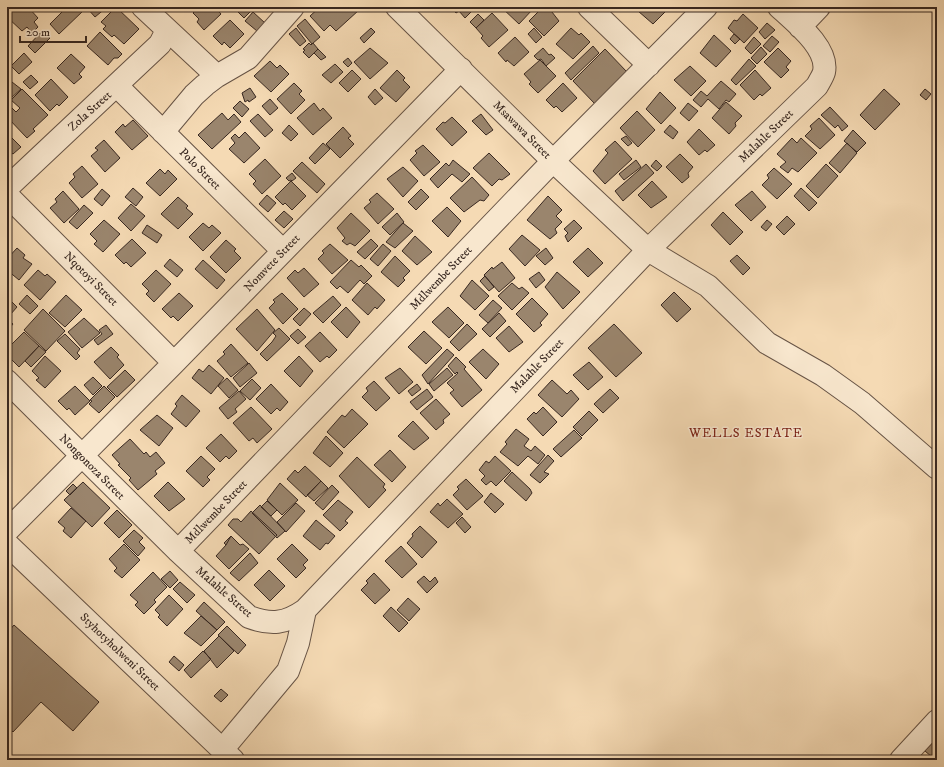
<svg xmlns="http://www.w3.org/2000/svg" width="944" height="767" viewBox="0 0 944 767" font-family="'IM FELL DW Pica',serif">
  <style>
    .building { fill: #9a856d; stroke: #382821 }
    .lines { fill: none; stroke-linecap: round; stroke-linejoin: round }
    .minor-casing { stroke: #675446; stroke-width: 24 }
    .tertiary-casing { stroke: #675446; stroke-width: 24 }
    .minor { stroke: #f8e7ce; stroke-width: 22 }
    .tertiary { stroke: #f8e7ce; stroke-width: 22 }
    .labels { text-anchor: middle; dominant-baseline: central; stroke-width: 3; stroke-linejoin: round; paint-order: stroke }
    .street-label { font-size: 12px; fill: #382821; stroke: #f8e7ce }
    .neighbourhood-label { font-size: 13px; letter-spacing: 1px; fill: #7a1f14; stroke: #f8e7ce }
  </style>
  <rect width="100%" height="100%" fill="#f5dab4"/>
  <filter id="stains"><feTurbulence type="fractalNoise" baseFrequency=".005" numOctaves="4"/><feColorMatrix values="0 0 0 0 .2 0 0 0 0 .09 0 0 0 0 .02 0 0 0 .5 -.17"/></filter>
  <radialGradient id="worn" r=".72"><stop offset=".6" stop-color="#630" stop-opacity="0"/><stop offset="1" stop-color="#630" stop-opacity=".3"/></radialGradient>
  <!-- building -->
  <path class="building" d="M14,7l2,2 2,-2h10l10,11 -4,4 4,5 -6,6 -5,-6 -5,4 -15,-14v-4z
    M67,7h14l3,3 -25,24 -9,-10z
    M88,7h19l-12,10 -8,-9z
    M116,7l23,22 -15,15 -10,-9 -2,2 -9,-8 3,-3 -5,-4z
    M199,7h16l6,7 -17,16 -7,-8 2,-3 -6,-6z
    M239,7h10l3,3 -8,8 -8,-8z
    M320,7h37l2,3 -23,21 -6,-6 -6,6 -14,-15z
    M450,7h26l-11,11 -6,-7 -3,2z
    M501,7h16l5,5 4,-5h5l2,2 -14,15z
    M543,7h5l11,14 -15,15 -15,-15z
    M642,7h24l2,2 -15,15 -15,-13z
    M253,12l12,11 -8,8 -12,-10z
    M492,13l16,17 -19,17 -8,-9 2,-2 -7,-8z
    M478,14l6,6 -8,8 -6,-6z
    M743,14l15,14 -14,15 -16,-15 6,-8 3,1z
    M305,19l15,18 -8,7 -15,-18z
    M230,20l14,14 -14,14 -6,-6 -2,3 -9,-9z
    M767,23l8,7 -10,9 -6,-7z
    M296,28l10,13 -6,5 -11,-12z
    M371,28l4,4 -11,11 -4,-5z
    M534,28l8,9 -6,6 -8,-9z
    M571,28l8,7 2,-2 9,9 -17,17 -17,-15z
    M42,31l8,7 -15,15 -7,-7z
    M100,32l22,22 -4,4h-4l-6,7 -21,-19z
    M734,34l6,5 -5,5 -5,-5z
    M714,35l17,16 -15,16 -16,-14z
    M772,36l7,6 -9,10 -7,-6z
    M515,37l14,15 -15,14 -7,-6 -1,2 -8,-9z
    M754,37l7,7 -10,10 -6,-6z
    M309,43l2,2 2,-2 5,6 -9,9 -6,-6 2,-2 -2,-1z
    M593,46l6,7 -28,27 -6,-7z
    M761,47l6,7 -10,10 -6,-6z
    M370,48l18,15 -18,16 -16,-17z
    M543,48l6,7 2,-1 4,4 -9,8 -5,-7 -3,1 -4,-4z
    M778,48l13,13 -5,6 3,3 -8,8 -17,-16z
    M318,49l8,8 -5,3 -7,-7z
    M605,49l22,23 -32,32 -22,-23z
    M24,53l8,9 -13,12 -8,-8z
    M71,54l14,13 -6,7 3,3 -8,7 -17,-16z
    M348,58l4,5 -4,4 -5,-5z
    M749,59l7,7 -20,19 -5,-5z
    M540,60l16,16 -18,17 -9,-9 2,-2 -7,-8z
    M270,61l7,7 3,-3 9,9 -18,18 -17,-16z
    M335,64l8,8 -12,11 -9,-8z
    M690,66l16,15 -15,15 -17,-16z
    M352,70l9,9 -13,13 -9,-9z
    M397,70l8,8 -2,2 7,7 -14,15 -16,-14z
    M755,70l16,18 -9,8 -2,-2 -6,6 -14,-15z
    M31,75l7,7 -8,7 -7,-7z
    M51,79l17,18 -9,9 -2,-2 -7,7 -15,-16z
    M721,81l15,13 -7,8 -3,-2 -7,9 -11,-10 -7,8 -8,-7 8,-9 6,5z
    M12,82l9,7 -11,10 1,2 -4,4v-19z
    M294,83l8,8 -3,3 6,6 -14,14 -14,-15z
    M563,83l14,15 -15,14 -6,-6 -2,2 -8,-8z
    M250,88l6,9 -7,5 -1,-2 -3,2 -3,-9z
    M22,89l26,26 -15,14 2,2 -8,7 -20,-21v-4l5,-5 4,4 4,-4 -9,-8z
    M375,89l8,9 -8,7 -7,-8z
    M884,89l16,15 -25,26 -15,-15z
    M925,89l6,5 -5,6 -6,-5z
    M660,92l16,16 -15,16 -15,-15z
    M270,99l8,9 -8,7 -8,-9z
    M240,101l9,8 -7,8 -9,-9z
    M726,102l16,14 -7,7 1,3 -7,8 -17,-16z
    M314,103l6,8 3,-3 9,10 -19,17 -16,-17z
    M688,103l10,8 -9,10 -9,-8z
    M830,107l18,19 -6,5 -4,-6 -3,3 -14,-13z
    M637,111l18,19 -17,17 -18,-19z
    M222,113l6,7 6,-6 7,8 -29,27 -14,-14z
    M258,114l15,16 -8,7 -15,-16z
    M481,114l12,16 -7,5 -14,-14z
    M452,117l15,15 -15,14 -16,-17 7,-7 2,1z
    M819,118l16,17 -15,14 -15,-13 7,-7 -2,-3z
    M133,120l15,16 -16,14 -17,-18 8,-8 2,3z
    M289,125l9,9 -7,7 -9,-8z
    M670,125l8,7 -5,7 -9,-7z
    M343,127l8,9 -3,2 6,6 -14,14 -14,-14z
    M699,129l16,16 -8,7 -2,-2 -6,5 -12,-13z
    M853,130l13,13 -9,9 -13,-11z
    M245,132l15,16 -16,15 -15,-14 6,-6 -4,-5 4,-4 4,4z
    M7,133l14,14 -8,7 -3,-2 -3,3z
    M626,136l6,7 -4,3 -7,-7z
    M792,138l5,5 4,-5 16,15 -19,19 -6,-4 -4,5 -8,-6 6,-5 -9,-8z
    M104,140l16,18 -15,14 -14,-16 7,-6 -3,-2z
    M615,141l17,18 -27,25 -12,-13 15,-18 -3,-3z
    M323,143l7,6 -15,15 -6,-6z
    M847,143l10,10 -17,20 -11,-10z
    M423,145l17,17 -16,14 -14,-16 7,-7 -2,-2z
    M489,153l21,21 -8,6 -3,-1 -7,7 -19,-18z
    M680,154l13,13 -5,6 1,4 -7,6 -16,-16z
    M265,159l16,17 -19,18 -9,-10 3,-3 -7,-7z
    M453,160l17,14 -8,8 -10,-8 -14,14 -8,-9 16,-16 3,3z
    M636,160l5,7 -17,13 -5,-6z
    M656,160l6,6 -5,5 -6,-5z
    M302,162l23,22 -8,9 -24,-22z
    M646,164l8,9 -31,28 -8,-10z
    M826,164l12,12 -20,22 -12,-12z
    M82,166l16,18 -16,14 -13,-15 6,-6 -2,-3z
    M403,167l15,14 -15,16 -16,-18z
    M774,168l18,16 -15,15 -15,-14 7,-7 -2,-3z
    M160,169l5,5 3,-4 9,9 -17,17 -14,-13z
    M292,173l4,5 -4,3 -1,-1 -2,1 -3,-3z
    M472,177l17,18 -5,6 -4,-1 -16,12 -14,-14z
    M291,181l15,15 -14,14 -7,-7 -2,2 -8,-8z
    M652,181l15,16 -16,11 -13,-13z
    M133,188l10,9 -7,9 -11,-9z
    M801,188l16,15 -8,8 -15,-15z
    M102,189l8,7 -8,10 -8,-7z
    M421,189l8,8 -13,13 -8,-8z
    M63,191l16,18 -15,14 -14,-15 7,-6 -2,-3z
    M752,191l14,16 -15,14 -16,-16z
    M377,193l17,16 -16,15 -14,-16 7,-6 -2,-2z
    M267,195l9,8 -8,9 -9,-8z
    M548,196l14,14 -6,6 6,6 -7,7 2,4 -7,6 -23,-19z
    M178,197l10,9 -2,2 7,6 -15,15 -17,-15z
    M131,204l14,12 -14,15 -13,-13z
    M84,205l9,8 -16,16 -8,-7z
    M447,207l14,14 -13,16 -16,-16z
    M284,211l9,8 -9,9 -9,-8z
    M723,212l20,20 -13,13 -19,-20z
    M351,213l19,18 -15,15 -5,-3 -3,2 -5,-4 3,-3 -8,-10z
    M397,213l7,9 -14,13 -8,-8z
    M787,216l8,8 -11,11 -8,-8z
    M104,220l16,14 -17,18 -9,-8 3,-3 -7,-7z
    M574,220l8,8 -14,14 -3,-6 3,-3 -4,-4z
    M767,220l5,4 -6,7 -5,-4z
    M203,223l6,5 3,-3 9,8 -18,18 -14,-14z
    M403,223l10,8 -18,17 -9,-6z
    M147,225l15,10 -5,8 -15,-10z
    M522,235l18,15 -15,16 -16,-17z
    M415,236l17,16 -15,13 -15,-14z
    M132,239l14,14 -15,14 -5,-5 -2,2 -9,-9z
    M371,239l7,7 -13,13 -8,-7z
    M226,240l10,9 -2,2 7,7 -15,15 -16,-16z
    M330,244l18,16 -16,14 -14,-15 6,-6 -2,-2z
    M383,244l8,7 -13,15 -8,-7z
    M17,248l8,7 -2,3 9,6 -13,16 -12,-10v-11z
    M546,248l7,10 -8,7 -9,-9z
    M588,248l15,15 -15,14 -15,-15z
    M737,255l13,13 -7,7 -13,-14z
    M395,256l15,15 -7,7 2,2 -7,7 -17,-15z
    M170,259l13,11 -6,7 -13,-11z
    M203,260l22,20 -8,9 -22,-20z
    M351,260l8,7 2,-2 11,11 -8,8 -4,-4 -12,13 -8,-7 -3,3 -7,-7z
    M502,262l13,16 -16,14 -15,-17 8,-8 1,2z
    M304,268l15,16 -15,13 -17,-19 8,-8 3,3z
    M38,270l7,6 2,-2 9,8 -16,18 -16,-15z
    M156,270l15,14 -17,18 -8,-8 3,-3 -7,-7z
    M539,272l6,8 -9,8 -7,-9z
    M557,272l23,20 -17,17 -18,-22z
    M485,276l9,11 -5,4 -9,-10z
    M472,280l17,16 -14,14 -15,-14z
    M367,283l18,17 -8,9 -2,-2 -7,8 -16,-15z
    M512,283l7,6 3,-2 7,6 -17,17 -14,-14z
    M674,292l17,17 -14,13 -16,-17z
    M179,293l14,13 -15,15 -5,-5 -2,2 -9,-9z
    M282,293l16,16 -15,15 -14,-16 6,-6 -2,-2z
    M27,295l11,11 -8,8 -11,-10z
    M66,295l16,15 -17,17 -16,-14z
    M333,296l8,9 -18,18 -10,-10z
    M532,298l16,16 -8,9 2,2 -8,7 -18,-18z
    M10,300l7,7 -7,8 -3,-3v-9z
    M493,300l9,8 -14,15 -9,-8z
    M346,307l14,15 -13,16 -16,-16z
    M448,307l16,16 -15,15 -17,-16z
    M304,308l7,6 -11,12 -7,-7z
    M43,309l22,22 -19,20 -22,-21z
    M257,309l18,21 -18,21 -21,-22z
    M499,313l7,8 -16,16 -8,-8z
    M7,318l6,6 -6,7z
    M84,318l16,15 -18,15 -14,-16z
    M467,324l10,10 -18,17 -9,-9z
    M614,324l28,29 -26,24 -28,-29z
    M106,325l7,9 -15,11 -4,-5 8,-6 -3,-4z
    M509,326l14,16 -14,10 -13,-14z
    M279,328l11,11 -23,22 -7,-7 12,-12 4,-6 -3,-3z
    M298,329l8,8 -8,7 -8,-8z
    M424,331l18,17 -16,16 -18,-17z
    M24,332l15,14 -20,21 -12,-12v-6z
    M320,332l17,18 -8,8 -2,-2 -7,6 -15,-16z
    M65,334l15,15 -3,4 3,3 -4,4 -19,-19z
    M231,344l17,19 -17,14 -14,-16 8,-7 -2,-2z
    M39,346l7,6 -15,15 -6,-6z
    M111,347l8,8 -2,2 7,8 -14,14 -16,-17z
    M447,349l7,6 -26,29 -6,-9z
    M483,349l16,15 -13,15 -17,-17z
    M45,356l16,15 -16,17 -9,-8 3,-2 -7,-7z
    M299,356l14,15 -13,16 -16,-16z
    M456,357l10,10 -2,2 18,21 -20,17 -12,-14 4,-3 -7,-7 11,-10 -1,-1 -2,2 -7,-8z
    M589,362l14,15 -15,13 -15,-15z
    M249,363l8,10 -17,14 -7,-9z
    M209,365l15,13 -13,16 -19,-16 7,-9 4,3z
    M400,368l13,14 -14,12 -14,-16z
    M447,368l6,7 -19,16 -5,-7z
    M125,370l10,10 -18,17 -10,-10z
    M93,377l9,9 -9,9 -9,-10z
    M227,378l11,12 -9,8 -11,-12z
    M252,379l9,9 -11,12 -10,-9z
    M552,380l15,14 4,-4 8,9 -17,18 -24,-22z
    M374,381l16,17 -14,13 -14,-14 6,-6 -2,-3z
    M271,384l17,18 -8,9 -3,-3 -6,6 -15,-15z
    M417,384l4,5 -9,7 -4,-5z
    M75,386l15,15 -15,14 -6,-7 -2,2 -9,-9z
    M104,386l11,11 -16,16 -10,-9 3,-3 -2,-1z
    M427,389l6,8 -16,13 -7,-8z
    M610,389l9,9 -16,15 -9,-9z
    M239,391l7,8 -11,10 2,3 -9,7 -9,-11z
    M182,395l18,16 -14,16 -15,-13 6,-8 -2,-2z
    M436,399l14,15 -7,6 1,3 -8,7 -16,-17z
    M251,407l21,22 -15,14 -4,-5 -4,3 -16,-18z
    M543,407l14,15 -14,14 -16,-17 7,-7 2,2z
    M352,409l16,15 -24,24 -17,-16 15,-17 3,2z
    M589,411l9,9 -16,16 -9,-9z
    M157,415l16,13 -14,18 -19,-16z
    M413,421l16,17 -15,12 -16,-14z
    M516,429l13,10 -5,7 7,5 4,-5 10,9 -7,9 -10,-8 -10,10 -18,-14 7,-8 -2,-2z
    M574,430l8,8 -21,19 -8,-8z
    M221,434l16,17 -8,8 -3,-3 -6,6 -14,-14z
    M326,436l17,17 -13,14 -17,-14z
    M130,439l14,15 2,-2 4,5 6,-5 9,11 -10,8 2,3 -19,16 -9,-10 2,-2 -13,-13 2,-1 -8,-9z
    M390,450l16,17 -14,15 -18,-17z
    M548,455l6,6 -10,11 5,2 -9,9 -10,-8z
    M201,456l14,13 -8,8 3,3 -7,7 -17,-16z
    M495,456l16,15 -15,15 -5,-5 -5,4 -5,-5 4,-4 -6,-6 7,-9 3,2z
    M357,457l28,27 -2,3 3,3 -17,18 -30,-32z
    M305,466l16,15 -15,16 -19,-18 8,-9 3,3z
    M512,472l18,17 2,4 -6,8 -22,-20z
    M466,479l17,17 -16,14 -14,-15 6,-6 -2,-2z
    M321,481l7,7 -14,13 -7,-6z
    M83,482l27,26 -18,19 -28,-27z
    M168,482l17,17 -16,12 -15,-15z
    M280,483l18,17 -16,15 -15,-15z
    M73,484l4,4 -7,7 -4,-4z
    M332,485l7,7 -16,18 -8,-7z
    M491,493l13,11 -9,9 -11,-11z
    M447,499l16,15 -15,14 -18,-16 8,-9 2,3z
    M338,500l15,12 -8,9 3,2 -8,8 -17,-16z
    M267,501l10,9 -6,6 -10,-9z
    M296,503l9,8 -19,21 -9,-10z
    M260,505l25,26 -8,7 -25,-25z
    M71,508l15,13 -15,17 -8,-7 2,-3 -7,-6z
    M117,510l15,15 -13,13 -15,-15z
    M251,511l26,24 -18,19 -31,-29 5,-6h5l3,3z
    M462,517l9,10 -6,6 -9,-10z
    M316,520l19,16 -7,8 -2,-1 -6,7 -17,-14z
    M420,526l17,16 -15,16 -15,-15 6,-7 -1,-2z
    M134,530l9,8 -4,4 6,6 -7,8 -15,-15z
    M231,536l-5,9 -2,-2z
    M231,536l9,9 3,-1 6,5 -20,20 -13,-13 10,-11 -2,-2z
    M124,544l16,16 -18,18 -8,-7 3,-3 -8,-9z
    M292,544l16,16 -5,5 3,3 -10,10 -19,-19z
    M401,546l16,18 -15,14 -17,-17z
    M250,553l8,10 -19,18 -9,-8z
    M269,570l16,16 -15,15 -16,-16z
    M170,571l8,9 -8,8 -9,-9z
    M153,572l14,15 -13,13 2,2 -12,12 -9,-9 3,-3 -8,-7z
    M374,573l16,17 -15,14 -14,-14 7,-7 -2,-2z
    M424,576l6,6 5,-5 3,5 -11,11 -10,-11z
    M180,582l15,13 -8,8 -14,-14z
    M169,595l14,14 -16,17 -9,-9 2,-2 -5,-5z
    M408,598l12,11 -11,12 -12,-11z
    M204,602l21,20 -8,8 -21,-19z
    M391,607l17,16 -9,9 -16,-16z
    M201,616l16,14 -16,16 -17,-13z
    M14,625l85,77 -26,29 -32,-29 -28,30 -6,-6v-93z
    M227,626l19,19 -8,9 -20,-19z
    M219,636l15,15 -17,17 -13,-17z
    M203,651l8,8 -20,19 -7,-8z
    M174,656l10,9 -5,6 -10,-9z
    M221,689l7,6 -7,7 -7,-6z
    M937,738v14l-5,5 -7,-6z
    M920,755l6,5h-12z"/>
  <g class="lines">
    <!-- minor casing -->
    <g class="minor-casing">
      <path id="minor" d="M143,7l74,69
        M397,7l156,154 95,89 60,36 59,57 56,32 39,28 75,65
        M589,7l60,58
        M800,27l19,-20
        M117,86l166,165
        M163,132l31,-37 11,-10 12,-9 31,-18 45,-51
        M7,188l153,-144 7,-14
        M7,195l167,168
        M7,381l171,170 71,66c22,8 36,7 56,-7l343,-360 169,-164c2,-4 6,-10 7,-14 5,-24 -29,-50 -45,-65
        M7,531l167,-168 287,-294
        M178,551l375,-390 153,-154
        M222,750l66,-79 10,-28 7,-33
        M901,760l36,-39"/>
    </g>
    <!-- tertiary casing -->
    <g class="tertiary-casing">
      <path id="tertiary" d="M7,544l226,216"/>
    </g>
    <!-- minor -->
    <use href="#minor" class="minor"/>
    <!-- tertiary -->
    <use href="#tertiary" class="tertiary"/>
  </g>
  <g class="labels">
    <!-- street labels -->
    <g class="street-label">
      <text transform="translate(90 111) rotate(-42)">Zola Street</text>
      <text transform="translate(522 130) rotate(45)">Msawawa Street</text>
      <text transform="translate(766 136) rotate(-44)">Malahle Street</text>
      <text transform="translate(200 169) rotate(45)">Polo Street</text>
      <text transform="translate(272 263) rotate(-46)">Nomvete Street</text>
      <text transform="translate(441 278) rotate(-46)">Mdlwembe Street</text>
      <text transform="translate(91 279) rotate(45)">Nqotoyi Street</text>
      <text transform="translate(537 366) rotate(-46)">Malahle Street</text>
      <text transform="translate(92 467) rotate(45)">Nongonoza Street</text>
      <text transform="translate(216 512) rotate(-46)">Mdlwembe Street</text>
      <text transform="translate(224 592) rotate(41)">Malahle Street</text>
      <text transform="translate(120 652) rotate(44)">Styhotyholweni Street</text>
    </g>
    <!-- neighbourhood labels -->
    <g class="neighbourhood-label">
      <text x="746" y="433">WELLS ESTATE</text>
    </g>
  </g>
  <!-- margin -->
  <rect width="944" height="767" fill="none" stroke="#f5dab4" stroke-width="24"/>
  <rect x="8" y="8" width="928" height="751" fill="none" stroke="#382821" stroke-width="2"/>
  <rect x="12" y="12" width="920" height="743" fill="none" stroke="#382821"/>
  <!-- scale -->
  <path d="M20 36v6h66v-6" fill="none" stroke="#382821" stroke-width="2"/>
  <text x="26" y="36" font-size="12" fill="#382821" stroke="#f8e7ce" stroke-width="3" paint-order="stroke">20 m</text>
  <rect width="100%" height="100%" filter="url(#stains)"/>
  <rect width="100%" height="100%" fill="url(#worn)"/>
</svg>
